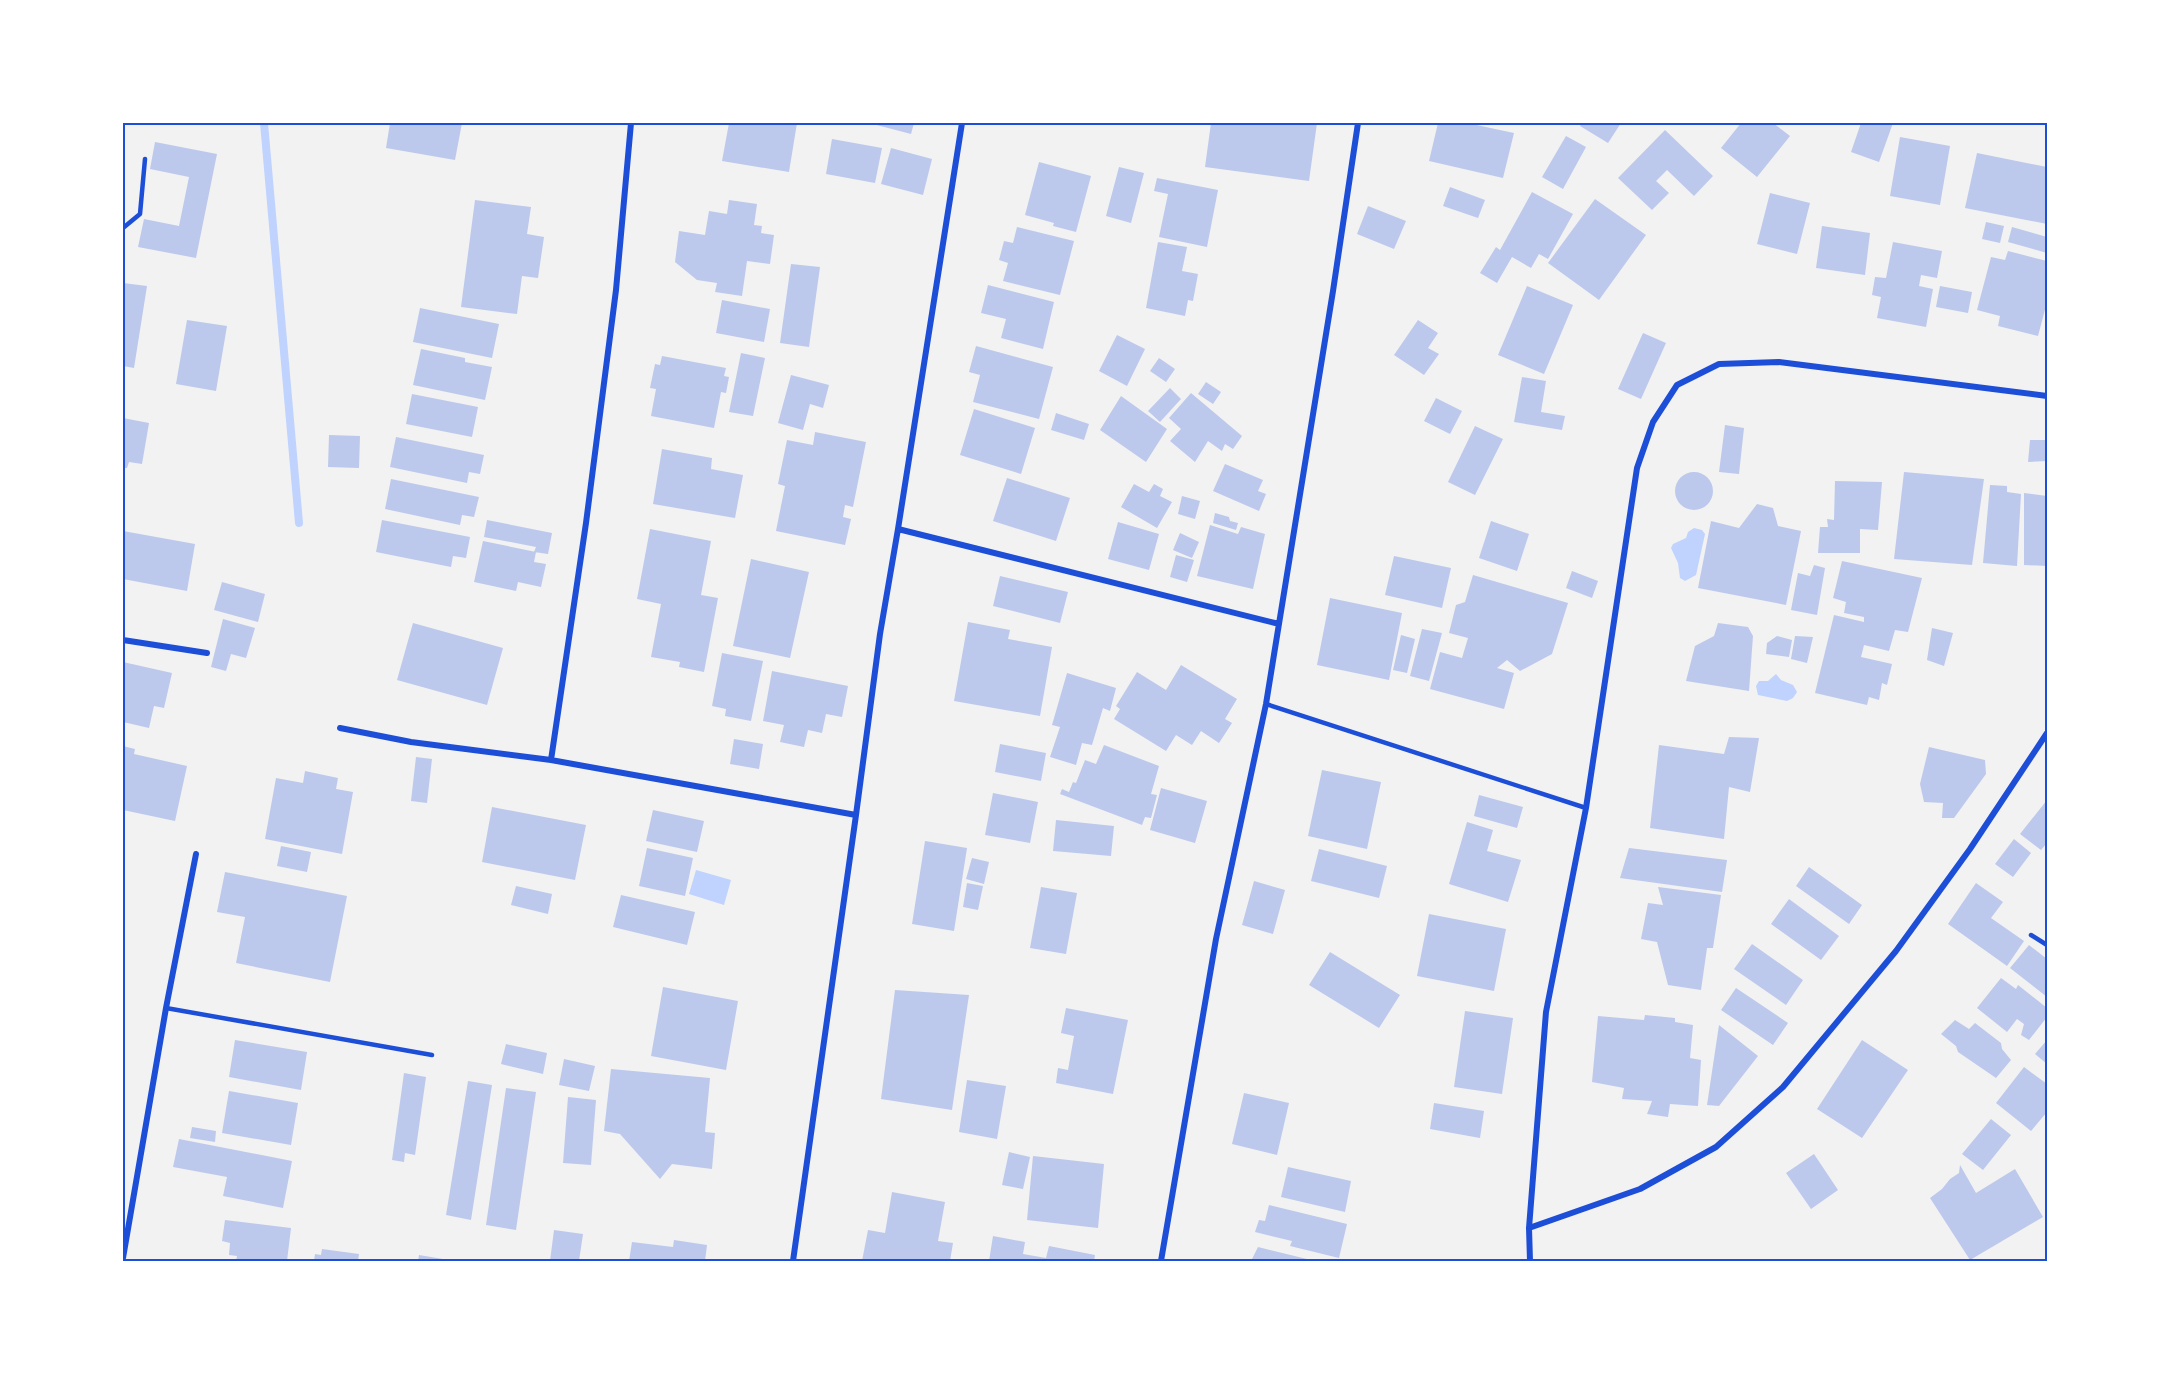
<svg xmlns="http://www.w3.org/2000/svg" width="2170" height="1384" viewBox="0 0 2170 1384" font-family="'Source Serif 4',serif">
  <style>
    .water { fill: #bfd3fe }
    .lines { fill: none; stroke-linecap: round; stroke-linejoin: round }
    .stream { stroke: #bfd3fe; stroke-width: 8 }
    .building { fill: #bdc9ec }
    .service { stroke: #1d4ed8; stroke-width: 4.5 }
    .minor { stroke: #1d4ed8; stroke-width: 6 }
    .neatline { fill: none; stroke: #1d4ed8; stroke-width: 2 }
  </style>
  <rect width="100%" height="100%" fill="#f2f2f2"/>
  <!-- water -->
  <path class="water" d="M1694,528l8,2 3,4 -9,41 -11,6 -5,-3 -2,-15 -7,-15 2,-4 13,-6 2,-6z
    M1776,674l5,6 12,5 4,7 -4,6 -6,3 -29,-6 -2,-9 3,-5h9z
    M696,870l35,10 -7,25 -35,-11z"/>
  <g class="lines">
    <!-- stream -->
    <path class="stream" d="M264,123l35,400"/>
  </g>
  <!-- building -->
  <path class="building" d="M390,123h72l-7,37 -69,-12z
    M729,123h68l-8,49 -67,-11z
    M869,123h45l-3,11z
    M1211,123h106l-8,58 -104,-14z
    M1438,123h29l47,10 -11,45 -74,-17z
    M1582,123h39l-13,20 -28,-17z
    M1741,123h32l17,13 -33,41 -36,-29z
    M1861,123h32l-14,39 -28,-10z
    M1665,130l48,46 -19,20 -27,-26 -11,11 13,12 -17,17 -34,-32z
    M1566,136l20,11 -23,42 -21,-12z
    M1900,137l50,9 -10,59 -50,-9z
    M832,139l50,9 -7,35 -49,-9z
    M155,142l62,12 -21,104 -58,-11 6,-28 35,7 10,-49 -39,-8z
    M891,148l41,11 -9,36 -42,-11z
    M1977,153l70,14v57l-82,-16z
    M1039,162l52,14 -15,56 -23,-6 1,-3 -29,-8z
    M1119,167l25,6 -13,50 -25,-7z
    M1157,178l61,12 -11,57 -48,-10 9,-43 -14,-3z
    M1450,187l35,13 -7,18 -35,-12z
    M1532,192l41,22 -25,45 -9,-5 -8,14 -19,-11 -15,26 -17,-10 16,-26 4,3z
    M1770,193l40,10 -13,51 -40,-10z
    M1595,199l51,36 -47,65 -51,-37z
    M475,200l56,7 -4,27 17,3 -6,41 -16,-2 -5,38 -56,-7z
    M729,200l28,4 -3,21 8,1 -1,7 13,2 -4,29 -23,-3 -5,35 -27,-4 2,-9 -20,-3 -22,-18 4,-31 26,4 4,-24 18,3z
    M1368,206l38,15 -12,28 -37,-15z
    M1986,222l18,4 -4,17 -18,-4z
    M1822,226l48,7 -5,42 -49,-7z
    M1017,227l57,14 -14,54 -57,-14 5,-18 -9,-3 5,-19 9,2z
    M2012,227l35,10v16l-39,-11z
    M1158,242l29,5 -5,24 16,3 -5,27 -5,-1 -3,16 -39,-8z
    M1893,242l49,9 -5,27 -16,-3 -2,11 14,3 -7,38 -49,-9 4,-21 -9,-2 3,-18 11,1z
    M2008,251l39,10v41l-9,34 -40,-10 2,-10 -23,-6 14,-53 14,3z
    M791,264l29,3 -11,80 -29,-4z
    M123,283l24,3 -13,82 -11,-2z
    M988,285l66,17 -11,47 -42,-11 5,-19 -25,-6z
    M1527,286l46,19 -29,69 -46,-19z
    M1940,286l32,6 -4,21 -32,-6z
    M722,300l48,9 -6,33 -48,-9z
    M420,308l79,16 -7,34 -79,-16z
    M187,320l40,6 -11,65 -40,-7z
    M1418,320l20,13 -10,15 11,6 -15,21 -30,-20z
    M1643,333l23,10 -25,56 -23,-10z
    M1117,335l28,14 -18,37 -28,-15z
    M976,346l77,21 -14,52 -66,-17 7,-27 -11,-3z
    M421,349l44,9v4l27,5 -7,33 -72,-15z
    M741,353l24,5 -12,58 -24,-4z
    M662,356l64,12 -2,8 5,1 -3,16 -5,-1 -7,36 -63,-12 5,-27 -6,-1 5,-24 5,1z
    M1159,358l16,11 -9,13 -16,-11z
    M791,375l38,10 -6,23 -13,-4 -7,26 -25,-7z
    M1522,377l24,4 -5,31 24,4 -3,14 -48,-8z
    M1206,382l15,10 -8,12 -15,-10z
    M1170,388l11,11 -21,23 -12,-11z
    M1191,393l51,43 -9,13 -8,-5 -3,7 -14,-10 -13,21 -25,-21 11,-12 -12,-11z
    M412,394l66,13 -6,30 -66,-13z
    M1121,396l46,33 -21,33 -46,-32z
    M1436,398l26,13 -12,23 -26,-13z
    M974,409l61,19 -14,46 -61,-19z
    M1056,413l33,11 -5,16 -33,-10z
    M123,418l26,5 -7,41 -13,-2 -2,6h-4z
    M1725,425l19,3 -5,46 -20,-2z
    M1475,426l28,13 -28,56 -27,-13z
    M815,432l51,10 -13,65 -8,-2 -2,12 8,2 -6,26 -69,-14 9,-45 -7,-2 9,-44 26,5z
    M329,435l31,1 -1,32 -31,-1z
    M396,437l88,18 -4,19 -11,-2 -2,11 -77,-16z
    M2030,440h17v21l-19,1z
    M662,449l50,9 -1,11 32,6 -8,43 -82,-14z
    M1225,464l38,16 -5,11 8,3 -7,17 -46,-20z
    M1904,472l80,7 -12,86 -78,-6z
    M1675 491a19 19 0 1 1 38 0a19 19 0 1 1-38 0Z
    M1007,478l63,20 -14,43 -63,-20z
    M391,479l88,18 -5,20 -12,-2 -2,10 -75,-16z
    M1835,481l47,1 -4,48 -18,-1v24h-42l2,-26h8l-1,-8 7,1z
    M1134,484l15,8 5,-8 9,5 -3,7 12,6 -15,26 -36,-21z
    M1990,485l17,1v6l14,2 -4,72 -34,-3z
    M2024,493l23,3v70l-23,-1z
    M1182,496l18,5 -5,18 -17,-5z
    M1757,504l16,4 5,18 23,5 -15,74 -88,-17 13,-67 28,7z
    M1215,513l14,4 1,4 8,2 -2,7 -23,-7z
    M382,520l88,17 -4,21 -13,-2 -2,11 -75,-15z
    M487,520l65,13 -4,21 -14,-2 2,-5 -52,-10z
    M1491,521l38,13 -12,37 -38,-13z
    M1118,522l41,12 -10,36 -41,-11z
    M1210,525l28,9 3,-7 24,7 -12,55 -56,-13z
    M650,529l61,12 -10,54 17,3 -14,74 -25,-5 1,-5 -29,-5 10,-53 -24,-5z
    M123,531l72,13 -8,47 -64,-12z
    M1180,533l19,9 -7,16 -19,-8z
    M483,541l53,11 -2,10 12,2 -5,23 -23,-5 -2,9 -42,-9z
    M1176,555l18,5 -7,22 -17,-5z
    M1394,556l57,12 -9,40 -57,-13z
    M751,559l58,13 -19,86 -57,-12z
    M1842,561l80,17 -14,54 -13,-2 -6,21 -25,-6 -3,12 31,7 -5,21 -5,-2 -3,17 -10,-3 -2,8 -52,-12 19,-78 30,7v-5l-20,-4 2,-11 -13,-4z
    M1814,565l11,3 -8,47 -26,-5 7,-37 12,3z
    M1572,571l26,10 -6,17 -26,-10z
    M1473,575l95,28 -16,51 -32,17 -13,-11 -10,8 17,5 -10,36 -74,-20 10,-37 22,6 6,-20 -19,-5 7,-28 9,-3z
    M1000,576l68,16 -8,31 -67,-17z
    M222,582l43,12 -7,28 -44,-12z
    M1330,598l72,15 -13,67 -72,-15z
    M223,619l32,9 -9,30 -15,-4 -5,17 -15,-4z
    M968,622l42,8 -2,9 44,8 -12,69 -86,-15z
    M413,623l90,25 -16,57 -90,-25z
    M1718,623l30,4 5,9 -4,55 -63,-10 9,-35 19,-10z
    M1932,628l21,5 -9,33 -17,-6z
    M1422,629l20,4 -13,48 -19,-5z
    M1401,635l14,4 -8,34 -14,-3z
    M1777,636l15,4 -3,17 -23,-3 1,-11z
    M1795,636l18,1 -6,26 -16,-4z
    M722,653l41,8 -12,60 -26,-5 1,-7 -14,-3z
    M123,662l49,11 -8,35 -10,-2 -5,22 -26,-6z
    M1181,665l56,34 -12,20 7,4 -13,20 -18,-12 -9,14 -16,-10 -10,16 -52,-32 6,-10 -4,-3 21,-34 29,18z
    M772,671l76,15 -6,31 -16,-3 -4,19 -14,-3 -4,17 -24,-5 4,-17 -21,-4z
    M1067,673l49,15 -6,23 -7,-3 -11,37 -10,-2 -6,22 -26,-8 10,-30 -8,-2z
    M1729,737l30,1 -9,54 -21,-5 -5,52 -74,-11 9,-83 65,9z
    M734,739l29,5 -4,25 -29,-5z
    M1000,744l46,9 -5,28 -46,-9z
    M1104,745l55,21 -8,28 6,1 -6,23 -6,-1 -3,8 -82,-31 2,-5 7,3 4,-10 3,1 9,-23 11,4z
    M123,746l12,3 -1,5 53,12 -12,55 -52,-11z
    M1929,747l56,13 1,14 -32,44h-12l1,-15 -19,-1 -4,-18z
    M416,757l16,2 -5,44 -16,-2z
    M1322,770l59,12 -14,67 -59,-13z
    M305,771l33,7 -2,11 17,3 -11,62 -77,-15 11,-61 27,5z
    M1161,788l46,13 -12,42 -45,-13z
    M993,793l45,9 -8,41 -45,-8z
    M1479,795l44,12 -6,21 -43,-12z
    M2047,800v43l-6,7 -21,-16z
    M492,807l94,18 -11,55 -93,-18z
    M653,810l51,11 -7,31 -51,-11z
    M1056,820l58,6 -3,30 -58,-5z
    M1467,822l26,8 -6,21 34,9 -13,42 -59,-18z
    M2014,839l17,14 -18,24 -18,-13z
    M925,841l42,7 -13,83 -42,-7z
    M281,846l30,6 -4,20 -30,-6z
    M647,848l46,10 -8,38 -46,-10z
    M1629,848l98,12 -5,32 -102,-14z
    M1319,849l68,17 -8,32 -68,-17z
    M972,858l17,4 -5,22 -18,-5z
    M1809,867l53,38 -13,19 -53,-38z
    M225,872l122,24 -17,86 -94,-19 9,-46 -28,-5z
    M1254,881l31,9 -12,44 -31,-9z
    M967,883l16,3 -5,24 -15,-3z
    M1976,883l27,19 -12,16 33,23 -17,25 -59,-42z
    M516,886l36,8 -4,20 -37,-9z
    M1041,887l36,6 -11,61 -36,-6z
    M1658,887l63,8 -8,53h-6l-6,42 -33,-5 -11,-43 -16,-3 7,-36 15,2z
    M621,895l74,17 -8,33 -74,-18z
    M1789,899l50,37 -18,24 -50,-36z
    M1429,914l77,15 -12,62 -77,-15z
    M1752,944l51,36 -17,25 -52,-36z
    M2029,945l18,14v38l-37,-29z
    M1330,952l70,43 -21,33 -70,-43z
    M2001,978l15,11 2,-4 29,23v9l-18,23 -8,-5 3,-11 -7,-5 -10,13 -30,-24z
    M663,987l75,14 -12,69 -75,-14z
    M1736,988l52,35 -15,22 -52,-35z
    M895,990l74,5 -17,115 -71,-11z
    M1066,1008l62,12 -15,74 -57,-11 2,-15 10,2 6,-34 -13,-3z
    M1465,1011l48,7 -11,76 -48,-7z
    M1645,1015l30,3v4l18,3 -3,33 11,2 -3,46 -28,-2 -2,13 -21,-3 5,-13 -30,-2 2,-11 -32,-6 6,-66 46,4z
    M1955,1020l14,9 6,-6 26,20 1,6 9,11 -15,18 -38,-26 -2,-6 -15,-12z
    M1719,1025l39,31 -39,50 -12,-1z
    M235,1040l72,12 -6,38 -72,-13z
    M1862,1040l46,30 -46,68 -45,-29z
    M2047,1040v24l-12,-10z
    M506,1044l41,9 -4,21 -42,-10z
    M564,1059l31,7 -6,25 -30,-6z
    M2024,1067l23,17v28l-16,19 -35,-28z
    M611,1069l99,9 -5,54 10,1 -3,36 -40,-5 -12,15 -40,-45 -16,-3z
    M404,1073l22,4 -11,78 -10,-2 -1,9 -12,-2z
    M967,1080l39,6 -9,53 -38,-7z
    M468,1081l24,4 -21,135 -25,-5z
    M506,1088l30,4 -20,138 -30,-5z
    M229,1091l69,12 -7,42 -69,-12z
    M1244,1093l45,10 -12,52 -45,-11z
    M568,1097l28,3 -5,65 -28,-2z
    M1434,1103l50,8 -4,27 -50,-9z
    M1991,1119l20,16 -28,35 -21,-16z
    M192,1127l24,4 -1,11 -25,-4z
    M179,1139l113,22 -9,47 -60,-12 4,-19 -54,-10z
    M1009,1152l21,5 -7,32 -21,-4z
    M1814,1154l24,36 -27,19 -25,-36z
    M1033,1156l71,8 -6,64 -71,-8z
    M1960,1165l16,28 39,-24 28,48 -73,43 -40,-62 12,-9 8,-10 9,-6z
    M1288,1167l63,14 -6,31 -64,-15z
    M892,1192l53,10 -7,39 15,2 -3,18h-88l6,-31 17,3z
    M1269,1205l78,19 -8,34 -49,-12 2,-5 -37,-9 4,-12 6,1z
    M225,1220l66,8 -4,33h-51l1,-5 -8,-1 1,-12 -8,-2z
    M554,1230l29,4 -4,27h-29z
    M993,1236l32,6 -2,12 23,4 3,-12 46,9 -1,6h-105z
    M674,1240l33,5 -2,16h-76l3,-19 41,5z
    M1258,1247l53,13v1h-60z
    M322,1249l37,5 -1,7h-44l1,-7 6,1z
    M419,1255l30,5v1h-31z"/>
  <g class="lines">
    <!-- service -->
    <path class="service" d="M123,228l17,-14 5,-55
      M1266,704l320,104
      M2031,935l16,10
      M166,1008l266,47"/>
    <!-- minor -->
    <path class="minor" d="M898,529l381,95
      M123,640l84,13
      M340,728l71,14 140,18 305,55
      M551,760l35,-237 30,-233 15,-167
      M1529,1228l111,-39 76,-42 67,-60 113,-136 74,-102 77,-116
      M123,1258l43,-250 30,-154
      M793,1261l63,-446 24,-181 18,-105 64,-406
      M1161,1261l55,-322 50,-235 67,-413 25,-168
      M1530,1261l-1,-33 17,-216 40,-204 51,-340 16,-46 24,-37 42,-21 60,-2 268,34"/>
  </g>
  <!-- border -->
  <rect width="2170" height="1384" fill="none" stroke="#ffffff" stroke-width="249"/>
  <rect x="124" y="124" width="1922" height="1136" class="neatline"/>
</svg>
